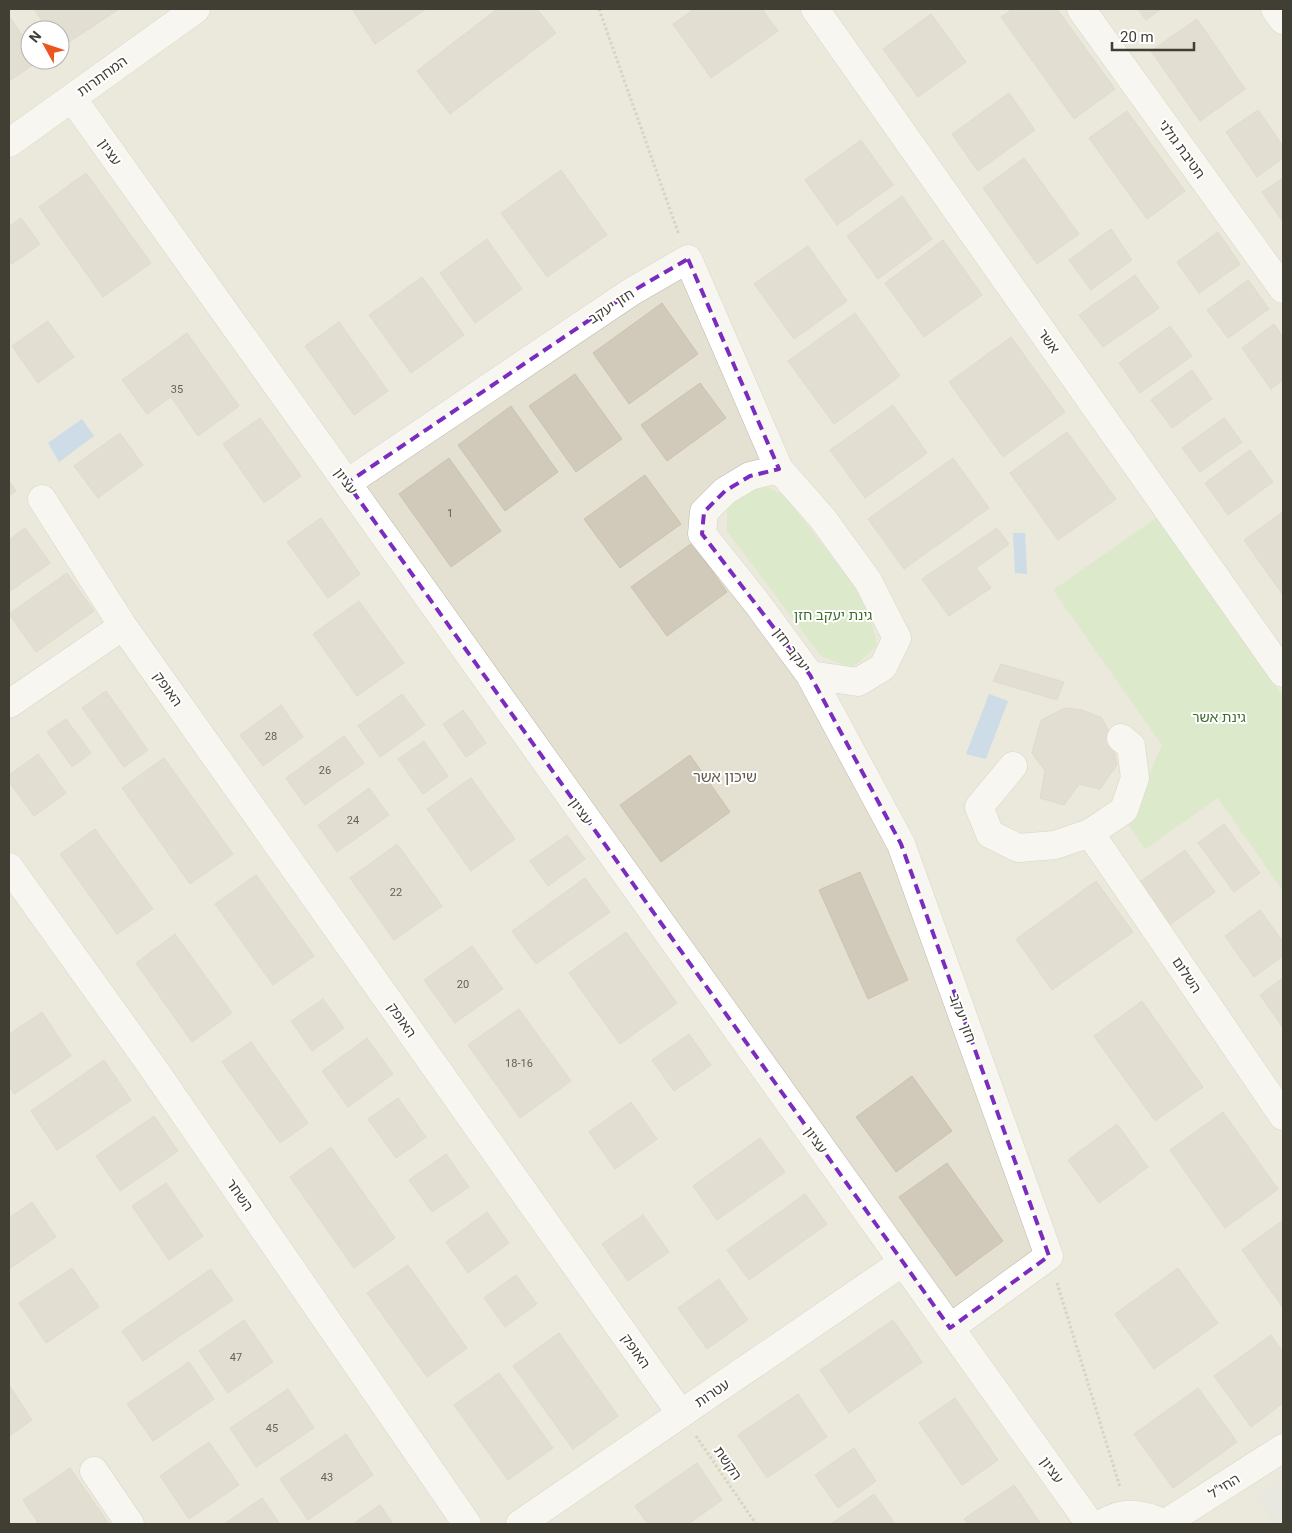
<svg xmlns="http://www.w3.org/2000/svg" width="1292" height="1533" viewBox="0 0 1292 1533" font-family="Roboto,'Noto Sans Hebrew',sans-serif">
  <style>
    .residential { fill: #e4e0d2; fill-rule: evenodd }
    .green { fill: #c5e2ae }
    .parking { fill: #e1dfdb }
    .water { fill: #a3c5ea }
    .building { fill: #d1caba; stroke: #cbc3ad }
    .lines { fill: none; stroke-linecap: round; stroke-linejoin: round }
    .minor-casing { stroke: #beb9aa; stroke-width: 29 }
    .path { stroke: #bbb399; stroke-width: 3; stroke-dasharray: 2.5 2.5; stroke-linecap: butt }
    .minor { stroke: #fff; stroke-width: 28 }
    .marked { fill: none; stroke: #7b2cbf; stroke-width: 4; stroke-dasharray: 10 6; stroke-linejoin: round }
    .labels { text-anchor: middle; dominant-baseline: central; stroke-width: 4; stroke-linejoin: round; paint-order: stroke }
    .number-label { font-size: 11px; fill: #656156 }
    .street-label { font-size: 14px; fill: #413e34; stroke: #fff }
    .park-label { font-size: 14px; fill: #3e6e2c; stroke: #fff }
    .neighbourhood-label { font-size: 15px; fill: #635d4c; stroke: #fff }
  </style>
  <rect width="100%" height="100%" fill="#f0eee3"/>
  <!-- residential -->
  <path class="residential" d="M9,9h1274v1515h-1274zM30,30h30v30h-30z"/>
  <!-- green -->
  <path class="green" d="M756,482l28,13 83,107 10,44 -25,22 -31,-12 -94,-125v-25z
    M1158,517l125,180v194l-65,-93 -73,51 -17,-25 34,-79 -109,-155z"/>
  <!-- parking -->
  <path class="parking" d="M1283,1478v46h-8l-19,-26z"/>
  <!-- water -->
  <path class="water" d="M82,419l12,17 -35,26 -11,-19z
    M1013,533h12l2,41 -12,-1z
    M989,694l19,7 -22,58 -20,-5z"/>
  <!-- building -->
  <path class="building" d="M34,9h85l-59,39v-18h-12z
    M352,9h74l-51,35z
    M497,9h40l19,24 -106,81 -33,-43z
    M694,9h68l16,22 -67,47 -38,-54z
    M1013,9h44l58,80 -41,30 -73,-102z
    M1138,9h23l-15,11z
    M931,14l35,48 -48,35 -35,-48z
    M9,16l21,31v13l9,1 -30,20z
    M1197,19l48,70 -45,32 -49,-70z
    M1009,93l26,37 -57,41 -26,-37z
    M1258,110l25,36v12l-26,19 -31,-45z
    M1127,111l58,80 -38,28 -58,-81z
    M861,140l32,45 -56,40 -32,-45z
    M1024,158l55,76 -42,30 -54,-76z
    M561,170l46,65 -60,42 -46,-64z
    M86,173l65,90 -48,34 -64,-90z
    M1283,178v44l-21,-30z
    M902,196l30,43 -54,40 -31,-43z
    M21,218l19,26 -28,20 -3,-5v-32z
    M1111,229l21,31 -41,30 -22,-30z
    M1218,232l22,32 -41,29 -22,-31z
    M487,239l35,50 -47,34 -35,-50z
    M943,240l39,55 -58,42 -39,-54z
    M808,246l39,55 -53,38 -40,-55z
    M1135,275l24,33 -56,39 -24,-32z
    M422,277l42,58 -53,38 -42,-58z
    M1248,280l21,29 -41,29 -21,-28z
    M662,303l36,51 -69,50 -36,-51z
    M855,313l45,63 -66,48 -46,-63z
    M48,321l26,36 -36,26 -26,-37z
    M339,322l49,69 -34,24 -49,-69z
    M1274,324l9,13v43l-12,9 -29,-41z
    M1170,326l22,30 -52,37 -21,-30z
    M187,333l52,73 -41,30 -27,-39 -24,17 -25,-34z
    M1011,337l54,75 -62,45 -54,-75z
    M1192,370l20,29 -40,29 -21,-28z
    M575,374l47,65 -46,33 -47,-66z
    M700,383l26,35 -59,43 -26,-36z
    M893,405l34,48 -62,45 -35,-48z
    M511,406l47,66 -53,39 -47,-66z
    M260,418l41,58 -37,27 -41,-59z
    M1224,418l18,24 -42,30 -18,-24z
    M1067,432l49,67 -58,41 -48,-67z
    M120,433l23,32 -45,33 -24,-32z
    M1250,450l23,32 -45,33 -23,-32z
    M449,458l52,73 -50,36 -52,-73z
    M953,458l36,50 -85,61 -36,-50z
    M645,475l36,49 -61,44 -36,-49z
    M9,481l7,10 -7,5z
    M1283,512v83l-39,-55z
    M321,518l39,56 -32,24 -41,-56z
    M25,528l25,35 -41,29v-52z
    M997,528l12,16 -33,24 15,20 -42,28 -27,-37z
    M692,543l35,49 -60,44 -36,-49z
    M67,573l27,38 -58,41 -27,-38z
    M359,601l45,62 -47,33 -44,-62z
    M1001,664l63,18 -7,18 -64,-19z
    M106,691l42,59 -24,17 -42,-59z
    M402,694l23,31 -45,32 -22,-31z
    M281,705l22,32 -40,29 -23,-31z
    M1065,708l17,2 20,8 10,20 5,27 -17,24 -21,-5 -15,21 -24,-7 5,-27 -13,-18 9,-33z
    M463,710l23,33 -20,14 -23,-33z
    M66,719l25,34 -19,14 -25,-35z
    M344,736l20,27 -59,42 -19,-27z
    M424,741l24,35 -25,18 -25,-35z
    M38,754l28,39 -32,23 -25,-34v-7z
    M690,755l40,57 -69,50 -41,-57z
    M164,758l69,96 -43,30 -68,-96z
    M471,778l44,61 -44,32 -44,-62z
    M369,788l20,27 -52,37 -19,-27z
    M1224,824l36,49 -26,19 -36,-49z
    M95,829l58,80 -36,25 -57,-80z
    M567,835l18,24 -37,27 -18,-25z
    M397,844l45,62 -48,34 -44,-62z
    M1185,850l30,42 -50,36 -31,-42z
    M860,872l48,108 -40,19 -49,-109z
    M256,875l58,81 -41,29 -58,-81z
    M585,878l25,34 -74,52 -24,-33z
    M1096,881l37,51 -81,58 -36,-51z
    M1260,910l23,32v14l-29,21 -29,-41z
    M626,932l51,71 -57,41 -51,-71z
    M175,934l57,79 -40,29 -56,-79z
    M472,946l31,43 -48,34 -31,-43z
    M1283,978v50l-23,-33z
    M323,999l21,29 -32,23 -21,-30z
    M1142,1001l61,86 -48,34 -61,-85z
    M519,1009l52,72 -51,37 -52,-73z
    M42,1012l29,44 -57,38 -5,-8v-52z
    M689,1034l22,31 -37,26 -22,-31z
    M367,1038l26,36 -45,33 -26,-36z
    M251,1042l57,81 -28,20 -58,-81z
    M104,1060l27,40 -74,50 -26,-39z
    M912,1076l40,55 -56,41 -40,-55z
    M398,1098l28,39 -30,21 -28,-39z
    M631,1102l26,37 -42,30 -26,-37z
    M1223,1112l55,77 -53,39 -55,-78z
    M154,1116l24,35 -58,40 -24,-35z
    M1117,1124l31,43 -49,36 -31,-43z
    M760,1138l25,34 -68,48 -24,-34z
    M331,1147l64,91 -41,30 -64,-91z
    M446,1154l23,33 -37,25 -23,-32z
    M947,1163l56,78 -47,35 -57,-79z
    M166,1183l37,53 -34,24 -37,-54z
    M805,1194l22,30 -78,56 -22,-30z
    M32,1202l24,35 -47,32v-51z
    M487,1212l22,31 -41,30 -22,-31z
    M643,1215l26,37 -41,29 -26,-37z
    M1283,1220v88l-41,-58z
    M408,1265l59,83 -40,29 -60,-84z
    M72,1268l27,39 -53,36 -27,-40z
    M1178,1268l40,55 -64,46 -39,-55z
    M211,1269l22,31 -90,61 -21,-30z
    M516,1275l21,29 -32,23 -21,-29z
    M719,1279l29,41 -41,29 -29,-41z
    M244,1320l29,42 -45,31 -29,-42z
    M893,1320l29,42 -73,51 -29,-43z
    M559,1333l59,83 -45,33 -60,-83z
    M1271,1335l12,17v51l-32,24 -37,-51z
    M189,1362l25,37 -61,42 -26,-37z
    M499,1373l54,75 -45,32 -54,-75z
    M9,1385l23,35 -23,16z
    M1198,1388l39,54 -64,46 -39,-54z
    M288,1389l26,39 -58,39 -26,-39z
    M798,1394l29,43 -60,41 -29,-43z
    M955,1398l43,62 -36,25 -43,-62z
    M346,1434l27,41 -65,45 -28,-41z
    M209,1442l30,43 -50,34 -29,-43z
    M854,1448l22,33 -38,27 -23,-33z
    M697,1463l25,37 -34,24h-40l-13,-18z
    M70,1468l39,56h-70l-16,-24z
    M1014,1485l27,39h-73l-4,-5z
    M874,1494l21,30h-64z
    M262,1498l18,26h-56z
    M380,1505l13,19h-40z"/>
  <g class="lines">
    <!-- minor casing -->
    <g class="minor-casing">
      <path id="minor" d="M815,9l468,664
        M1081,9l202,280
        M1275,9l8,11
        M72,98l1018,1426
        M9,143l187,-134
        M779,469l-29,7 -25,15 -21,21 -2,22 55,69 53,72 91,169 148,412 -99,72
        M347,483l284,-191 57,-33 91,210 44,50 45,62 29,57 -14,29 -25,15 -48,-7
        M42,499l81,127 558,788
        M9,704l114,-78
        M1013,766l-34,41 11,27 28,14 37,-3 35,-12 34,-23 11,-32 -4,-32 -10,-8
        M1090,833l193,283
        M9,867l142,198 316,459
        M94,1471l36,53
        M520,1524l383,-262
        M1102,1524c21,-14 41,-11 63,0
        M1164,1524l119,-76"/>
    </g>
    <!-- path -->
    <path class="path" d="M599,9l80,226
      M1057,1283l63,204
      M696,1436l60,88"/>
    <!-- minor -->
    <use href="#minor" class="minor"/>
  </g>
  <!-- marked area -->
  <path d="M0 0H1292V1533H0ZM688,259l91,210 -29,7 -25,15 -21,21 -2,22 108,141 91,169 148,412 -99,72 -603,-845 284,-191z" fill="#f0eee3" fill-opacity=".55" fill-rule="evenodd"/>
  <path class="marked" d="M688,259l91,210 -29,7 -25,15 -21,21 -2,22 108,141 91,169 148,412 -99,72 -603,-845 284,-191z"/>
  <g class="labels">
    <!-- number labels -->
    <g class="number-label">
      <text x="177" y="389">35</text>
      <text x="450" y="513">1</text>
      <text x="271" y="736">28</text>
      <text x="325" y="770">26</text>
      <text x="353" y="820">24</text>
      <text x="396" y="892">22</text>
      <text x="463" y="984">20</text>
      <text x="519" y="1063">18-16</text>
      <text x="236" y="1357">47</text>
      <text x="272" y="1428">45</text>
      <text x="327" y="1477">43</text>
    </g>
    <!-- street labels -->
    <g class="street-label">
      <text transform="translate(102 76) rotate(-36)">המחתרות</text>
      <text transform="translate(1182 149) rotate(54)">חטיבת גולני</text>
      <text transform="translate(110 152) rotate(55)">עציון</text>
      <text transform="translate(611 306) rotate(-33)">חזן יעקב</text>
      <text transform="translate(1049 341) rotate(55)">אשר</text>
      <text transform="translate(346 481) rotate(54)">עציון</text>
      <text transform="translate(792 650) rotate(53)">יעקב חזן</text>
      <text transform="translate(168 689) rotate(55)">האופק</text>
      <text transform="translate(581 811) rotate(54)">עציון</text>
      <text transform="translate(1187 975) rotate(56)">השלום</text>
      <text transform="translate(963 1018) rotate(70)">חזן יעקב</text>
      <text transform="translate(402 1020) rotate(55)">האופק</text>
      <text transform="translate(816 1140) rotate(54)">עציון</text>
      <text transform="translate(240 1195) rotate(55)">השחר</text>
      <text transform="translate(636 1351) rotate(55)">האופק</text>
      <text transform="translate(712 1393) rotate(-34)">עטרות</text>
      <text transform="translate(728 1463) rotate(55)">הקשת</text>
      <text transform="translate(1052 1470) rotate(54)">עציון</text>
      <text transform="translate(1224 1486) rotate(-32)">החי"ל</text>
    </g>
    <!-- park labels -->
    <g class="park-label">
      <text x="833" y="615">גינת יעקב חזן</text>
      <text x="1219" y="717">גינת אשר</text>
    </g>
    <!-- neighbourhood labels -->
    <g class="neighbourhood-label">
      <text x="725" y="777">שיכון אשר</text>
    </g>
  </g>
  <!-- border -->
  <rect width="1292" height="1533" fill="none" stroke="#413e34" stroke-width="20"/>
  <!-- north arrow -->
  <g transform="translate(45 45) rotate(310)"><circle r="24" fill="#ffffff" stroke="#b3b2ae"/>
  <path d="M0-4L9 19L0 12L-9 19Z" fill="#ea5521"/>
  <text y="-8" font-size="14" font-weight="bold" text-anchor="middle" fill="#413e34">N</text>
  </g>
  <!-- scale -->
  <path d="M1112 42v8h82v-8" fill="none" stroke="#413e34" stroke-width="2.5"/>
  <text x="1120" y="42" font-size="15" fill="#413e34" stroke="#ffffff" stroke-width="4" paint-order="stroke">20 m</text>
</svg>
